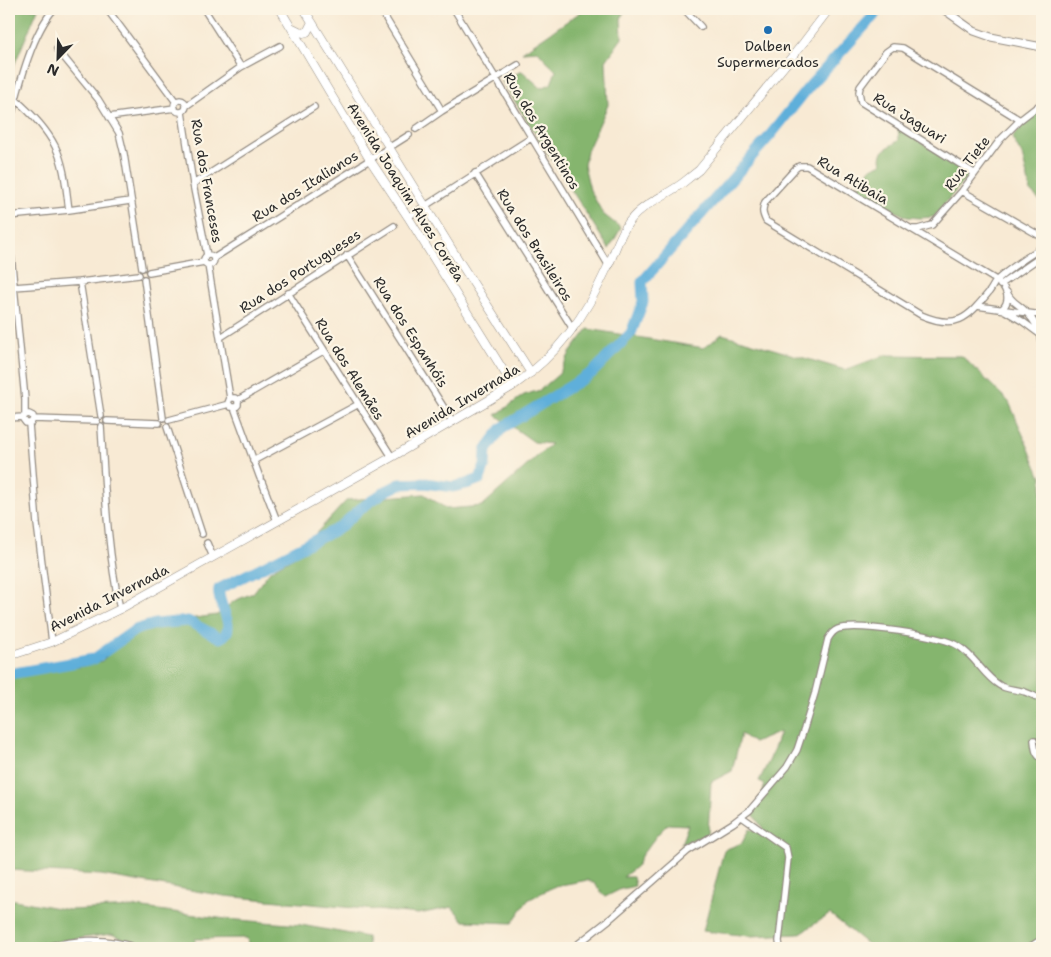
<svg xmlns="http://www.w3.org/2000/svg" width="1051" height="957" viewBox="0 0 1051 957" font-family="'Shantell Sans',sans-serif">
  <style>
    .forest { fill: #85b56e; stroke: #58704c }
    .lines { fill: none; stroke-linecap: round; stroke-linejoin: round }
    .river { stroke: #5fafda; stroke-width: 11 }
    .minor-casing { stroke: #928a80; stroke-width: 8 }
    .tertiary-casing { stroke: #928a80; stroke-width: 9 }
    .secondary-casing { stroke: #928a80; stroke-width: 9 }
    .minor { stroke: #fff; stroke-width: 5.5 }
    .tertiary { stroke: #fff; stroke-width: 7 }
    .secondary { stroke: #fff; stroke-width: 8 }
    .poi-dot { fill: #1f6fb2; stroke: #fcf5e5; stroke-width: 2 }
    .labels { text-anchor: middle; dominant-baseline: central; stroke-width: 4.5; stroke-linejoin: round; paint-order: stroke }
    .poi-label { font-size: 14px; fill: #2b2b2b; stroke: #fcf5e5 }
    .street-label { font-size: 14px; fill: #2b2b2b; stroke: #fcf5e5 }
  </style>
  <rect width="100%" height="100%" fill="#fcf5e5"/>
  <filter id="ink" filterUnits="userSpaceOnUse"><feTurbulence type="fractalNoise" baseFrequency=".02" numOctaves="2"/><feDisplacementMap in="SourceGraphic" scale="10" xChannelSelector="R" yChannelSelector="G"/><feConvolveMatrix kernelMatrix="1 2 1 2 8 2 1 2 1" color-interpolation-filters="sRGB"/></filter>
  <filter id="wash" filterUnits="userSpaceOnUse"><feTurbulence type="fractalNoise" baseFrequency=".0096" numOctaves="4" result="noise"/><feDisplacementMap in="SourceGraphic" scale="20" xChannelSelector="R" yChannelSelector="G"/><feGaussianBlur stdDeviation="1.12" result="paint"/><feColorMatrix in="noise" values="0 0 0 0 0 0 0 0 0 0 0 0 0 0 0 0 0 1.4 0 .05"/><feComposite in="paint" operator="in"/></filter>
  <g filter="url(#wash)">
    <rect width="100%" height="100%" fill="#f8ead4"/>
    <!-- forest -->
    <path class="forest" d="M9,9h29l-29,68z
      M585,9h40l-4,10 1,19 -16,23 2,44 -21,46 -3,14 6,25 13,24 18,14 -12,21 -107,-168 20,-10 19,17 10,-4 5,-13 -18,-20 -16,1z
      M1042,106v96l-11,-10 -9,-37 -10,-17 13,-16z
      M898,128l72,45 -36,44 -15,1 -12,-1 -52,-26 16,-23 11,-5c-4,-13 8,-16 17,-23z
      M588,329l116,19 18,-14 123,36 40,-15 77,1 47,46 31,73h2v473h-170l-42,-34 -31,20 -49,2 -47,-5 21,-81 18,-7 7,-14 11,4 3,-4 -10,-15 12,-29 -6,-4 11,-22 10,-27 -26,11 -13,-9 -9,37 -21,11 -3,52 -27,10 7,-19 -20,-1 -11,11 -16,21 -4,10 -14,11h10l2,9 -14,3 -16,8 -10,-13 -7,-4 -33,6 -27,14 -16,23 -48,-2 -12,-14 -33,7 -194,-18 -124,-21 -92,-5v-199l70,-4 23,-6 35,-35 80,-11 17,-14 19,-8 17,-22 25,-15 52,-56 77,-6 23,15 35,-3 69,-62 -17,-2 -38,-27 28,-20 16,-5 19,-16 11,-21z
      M9,899l60,11 67,-3 90,12 75,6 66,12 1,11h-61l-13,-3 -45,3 -2,-10 -52,1 1,9h-48l-37,-14 -102,14z"/>
    <g class="lines">
      <!-- river -->
      <path class="river" d="M9,674l85,-15 41,-29 20,-6 33,-3 32,17c20,-9 -4,-33 -1,-49l120,-61 21,-19 24,-17 16,-8 25,-1 28,4 13,-3 14,-5 5,-14 1,-15 16,-22 90,-55 39,-40 12,-31 -1,-20 126,-144 40,-50 72,-79"/>
    </g>
  </g>
  <g filter="url(#ink)">
    <g class="lines">
      <!-- minor casing -->
      <g class="minor-casing">
        <path id="minor" d="M107,9l69,93
          M204,9l37,58
          M380,9l62,102
          M454,9l155,257
          M684,9l17,18
          M57,49l41,50 21,34 5,21 18,114
          M15,99c15,13 31,29 40,47 10,20 11,43 14,64
          M174 106a6 6 0 1 1 12 0a6 6 0 1 1-12 0Z
          M186,106l55,-39 39,-21
          M182,112l11,72 14,71
          M109,117l66,-9
          M9,125c9,-34 21,-89 45,-116
          M416,129l26,-18 76,-46
          M475,173l98,156
          M974,173l-113,-71 -2,-10 1,-5 26,-35 7,-5 10,1 117,72
          M193,184l121,-77
          M962,191l80,46
          M9,216l60,-6 61,-9
          M408,217l123,-79
          M912,229h6l14,-4 30,-34 38,-51 20,-20 22,-17
          M9,234l16,165v16l-2,4 3,4h5l2,-4v-3l-4,-2 -4,1
          M204 260a5 5 0 1 1 10 0a5 5 0 1 1-10 0Z
          M347,255l106,167
          M214,258l195,-123
          M208,265l22,133 -2,5 3,4h5l2,-2v-5l-3,-2h-5
          M149,272l55,-10
          M144,279l19,139
          M80,282l21,134
          M1000,285l42,-29
          M14,287l66,-5 59,-7
          M1007,292c4,11 14,13 20,21 7,7 14,19 15,29
          M288,293l104,164
          M977,306l65,9
          M1041,335l-19,-14 -20,-12c10,-9 4,-23 -6,-29l-189,-114h-8l-3,2 -31,34c-3,8 -3,11 1,19l155,94c35,15 46,4 68,-23 4,-5 5,-10 9,-13 13,-12 30,-22 44,-32
          M1041,335l1,-10
          M221,337l173,-111
          M238,400l85,-49
          M234,407l26,71
          M9,418l14,-1
          M33,419l64,2
          M169,420l60,-16
          M107,421l52,2
          M29,424l8,100 15,118
          M101,426c4,61 6,123 19,183
          M167,427l35,107
          M253,461l104,-56
          M262,482l15,39
          M207,543l6,14
          M1034,740c1,9 1,14 8,19
          M742,817l44,31 2,10 -9,83 1,7
          M41,948c33,-8 62,-12 96,0
          M573,948l37,-29 78,-68 45,-28 17,-13 37,-43 10,-17 7,-21 11,-36 13,-54c3,-5 5,-8 10,-10 19,-6 103,6 120,17 17,10 25,29 41,39 7,5 18,4 26,7 6,2 12,5 17,8
          M1028,948l14,-9"/>
      </g>
      <!-- tertiary casing -->
      <g class="tertiary-casing">
        <path id="tertiary" d="M943,9l31,22 17,6 51,10"/>
      </g>
      <!-- secondary casing -->
      <g class="secondary-casing">
        <path id="secondary" d="M280,9l90,151 38,57 105,169
          M304,9l157,255 70,109
          M293,28l10,5 4,-1 5,-10
          M9,656l43,-14 68,-33 272,-152 121,-71c46,-32 72,-69 95,-120 7,-14 11,-31 21,-44 14,-19 37,-26 55,-40 5,-4 10,-8 15,-12l105,-128 25,-33"/>
      </g>
      <!-- minor -->
      <use href="#minor" class="minor"/>
      <!-- tertiary -->
      <use href="#tertiary" class="tertiary"/>
      <!-- secondary -->
      <use href="#secondary" class="secondary"/>
    </g>
  </g>
  <!-- markers -->
  <circle class="poi-dot" cx="768" cy="30" r="5"/>
  <g class="labels">
    <!-- poi labels -->
    <g class="poi-label">
      <text x="768" y="46">Dalben<tspan x="768" dy="16">Supermercados</tspan></text>
    </g>
    <!-- street labels -->
    <g class="street-label">
      <text transform="translate(910 118) rotate(32)">Rua Jaguari</text>
      <text transform="translate(542 131) rotate(59)">Rua dos Argentinos</text>
      <text transform="translate(967 163) rotate(-52)">Rua Tiete</text>
      <text transform="translate(853 180) rotate(31)">Rua Atibaia</text>
      <text transform="translate(207 181) rotate(80)">Rua dos Franceses</text>
      <text transform="translate(305 186) rotate(-32)">Rua dos Italianos</text>
      <text transform="translate(406 192) rotate(58)">Avenida Joaquim Alves Corrêa</text>
      <text transform="translate(535 245) rotate(58)">Rua dos Brasileiros</text>
      <text transform="translate(300 271) rotate(-33)">Rua dos Portugueses</text>
      <text transform="translate(411 332) rotate(58)">Rua dos Espanhóis</text>
      <text transform="translate(350 369) rotate(58)">Rua dos Alemães</text>
      <text transform="translate(462 401) rotate(-31)">Avenida Invernada</text>
      <text transform="translate(109 598) rotate(-27)">Avenida Invernada</text>
    </g>
  </g>
  <!-- margin -->
  <rect width="1051" height="957" fill="none" stroke="#fcf5e5" stroke-width="30"/>
  <!-- north arrow -->
  <g transform="translate(58 58) rotate(203)" stroke="#fcf5e5" stroke-width="4" paint-order="stroke">
  <path d="M0-4L9 19L0 12L-9 19Z" fill="#2b2b2b"/>
  <text y="-8" font-size="14" font-weight="bold" text-anchor="middle" fill="#2b2b2b">N</text>
  </g>
</svg>
